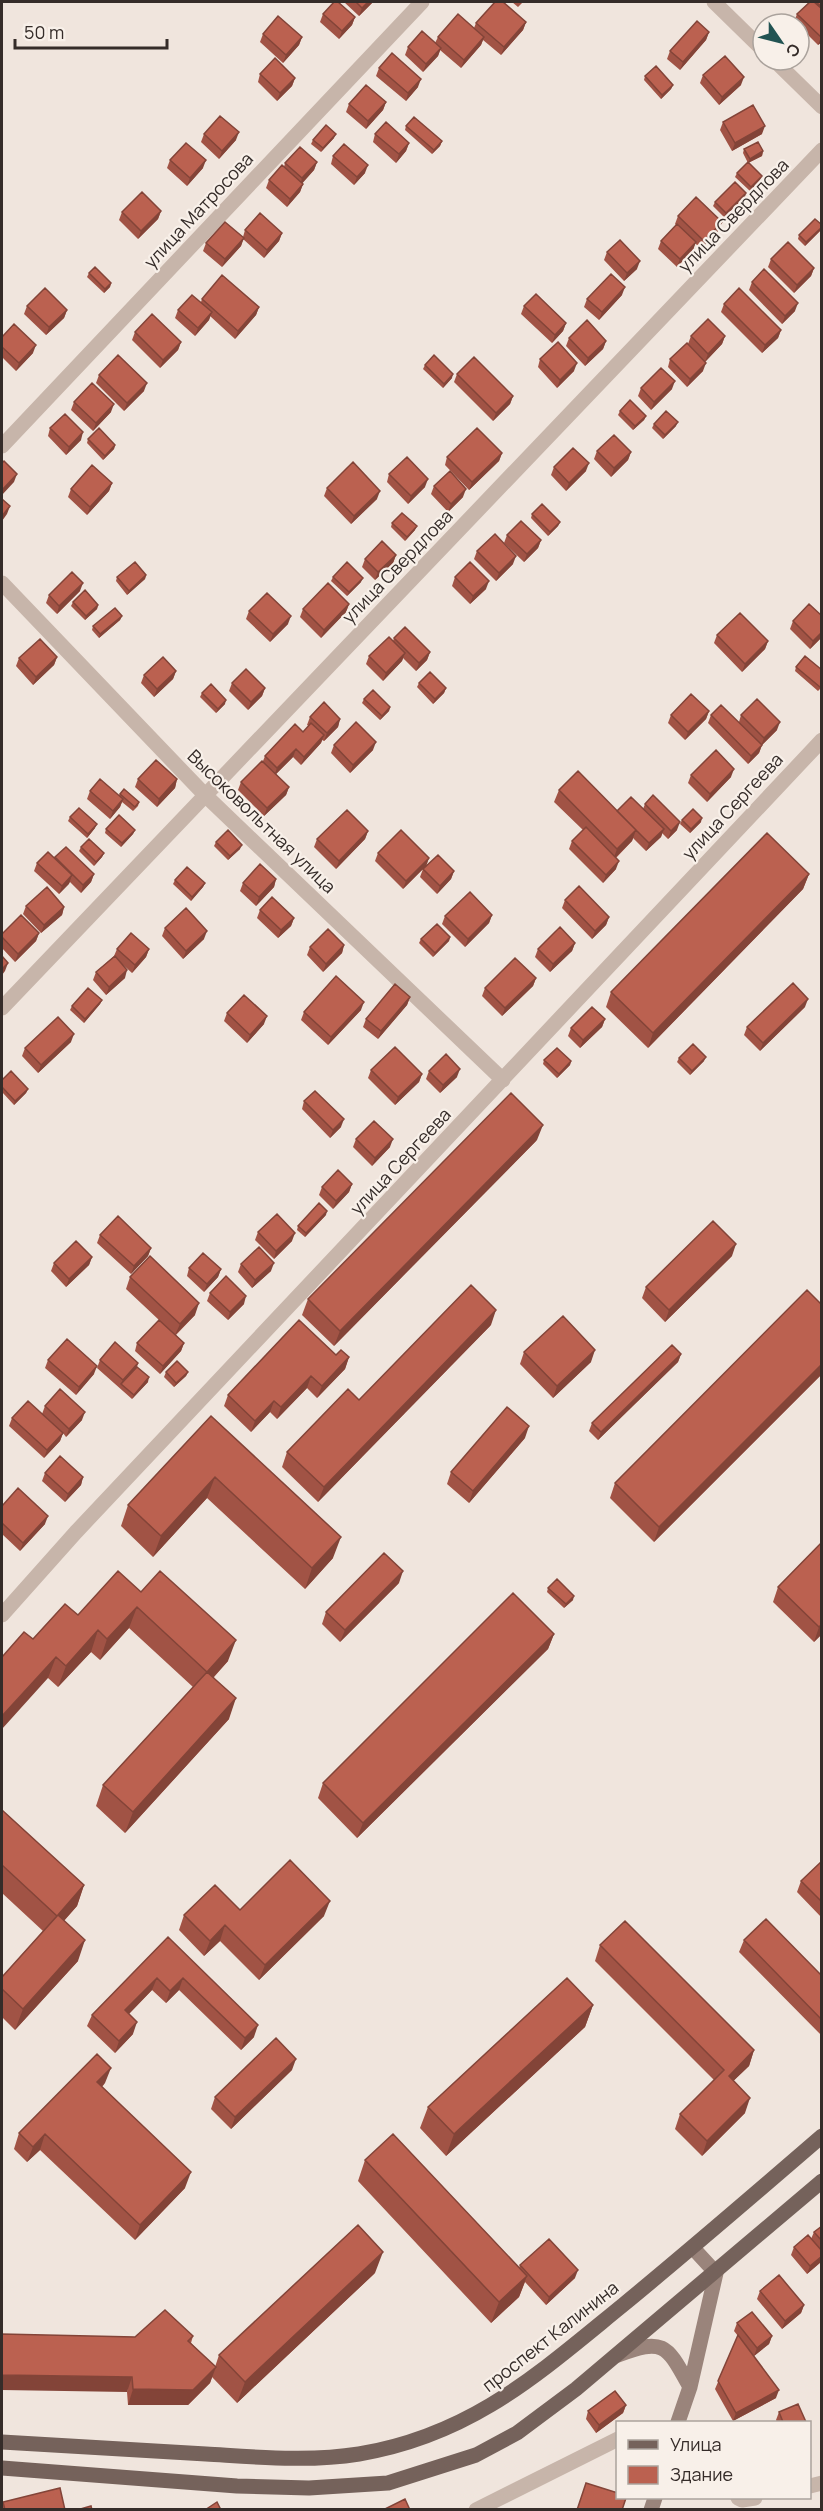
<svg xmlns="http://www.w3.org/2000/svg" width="823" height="2511" viewBox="0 0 823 2511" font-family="Manrope,sans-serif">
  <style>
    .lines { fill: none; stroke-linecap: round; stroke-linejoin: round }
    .street { stroke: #c7b5aa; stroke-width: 15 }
    .secondary { stroke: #9a847b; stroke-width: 15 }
    .primary { stroke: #75625b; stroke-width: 15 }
    .wall { fill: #a15345 }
    .shaded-wall { fill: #834438 }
    .building { fill: #bb6150; stroke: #834438; stroke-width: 1.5 }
    .labels { text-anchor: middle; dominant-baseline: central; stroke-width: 4.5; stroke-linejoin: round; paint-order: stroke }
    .street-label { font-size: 18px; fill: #352c29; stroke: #f8f0e9 }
  </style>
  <rect width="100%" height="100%" fill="#f0e5dd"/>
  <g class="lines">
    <!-- street -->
    <path class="street" d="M714,2l49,48
      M774,60l48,47
      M2,446l420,-444
      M2,583l203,212 298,285
      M2,1008l820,-858
      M2,1615l74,-83 746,-792
      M810,2486l12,-3
      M738,2498l4,2 13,-2
      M476,2510l142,-71"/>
    <!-- secondary -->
    <path class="secondary" d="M618,2355c47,-18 49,-9 72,32
      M678,2422l12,-35 26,-114 -23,-25
      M651,2510l4,-12"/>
    <!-- primary -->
    <path class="primary" d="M2,2442c68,4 136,8 204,12 51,3 103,8 153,0 113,-19 179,-80 264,-149 67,-55 133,-112 199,-169
      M2,2468l235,18 72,2 79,-5 88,-28 41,-22 59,-44 246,-208"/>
  </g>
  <!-- wall -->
  <path class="wall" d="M344,2h29l-14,14z
    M512,2h11l-5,5z
    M809,2h13v40l-4,3 -19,-19v-2h-2l-3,-2 3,-8z
    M323,14l32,3 -3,8 -13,14 -19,-17z
    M526,22l-3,8 -22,25 -18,-15 -2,5 -20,23 -21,-18 -2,6 -15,16 -18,-17 3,-8 27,-4 3,-6 36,-9 2,-5z
    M709,32l-3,8 -26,30 -13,-11 3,-8z
    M263,34l39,3 -3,8 -16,18 -23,-21z
    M379,68l39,19 -12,14 -30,-25z
    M260,74l35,4 -3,8 -15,15 -19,-19z
    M703,75l38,10 -22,20 -19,-22z
    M645,76l28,9 -2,4 -10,10 -17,-19z
    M386,102l-3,8 -17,19 -20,-17 3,-8z
    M723,122l39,12 -30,17 -12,-21z
    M406,126l36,15 -2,5 -8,8 -27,-24z
    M204,134l32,6 -17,19 -18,-17z
    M375,134l34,9 -3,8 -10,12 -23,-21z
    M334,138l-13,14 -10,-8 2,-4z
    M744,149l19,2 -1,5 -14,7 -5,-10z
    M333,156l32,17 -11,12 -23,-21z
    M170,160l33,8 -16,18 -20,-18z
    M317,162l-3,8 -12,13 1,1 -3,8 -13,15 -21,-19 3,-8 15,-13 1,-4z
    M737,173l23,7 -10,11 -15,-14z
    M745,197l-21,20 -11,-11 2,-4z
    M161,211l-3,8 -20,20 -19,-19 3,-8z
    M678,216l41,14 -18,19 -6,-6 -2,7 -16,17 -19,-18 3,-8 15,-16 -1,-1z
    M822,225l-1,5 -16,16 -7,-7 1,-4z
    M245,230l37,3 -3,8 -15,17 -21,-19 -2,7 -19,21 -19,-16 3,-8 37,-6z
    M607,252l30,17 -13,12 -20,-21z
    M771,259l43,9 -3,8 -17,17 -26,-26z
    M89,273l22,10 -1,4 -6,6 -17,-16z
    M752,282l43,29 -13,13 -33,-34z
    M622,295l-23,25 -15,-13 3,-8z
    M202,299l57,8 -3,8 -21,24 -25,-23 -1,4 -14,16 -20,-18 3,-8 23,-8z
    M724,304l57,26 -3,8 -16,15 -41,-41z
    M27,306l40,4 -3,8 -18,17 -22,-21z
    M524,306l42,17 -3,8 -11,12 -31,-29z
    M135,332l46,10 -3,8 -18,18 -28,-28z
    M691,336h34l-3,8 -17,18 -17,-18z
    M2,337l31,16 -17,18 -14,-14z
    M569,338l37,3 -3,8 -18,17 -19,-20z
    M540,359l34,12 -17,17 -19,-21z
    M670,359l33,12 -16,16 -19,-20z
    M425,365l27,13 -9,10 -20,-19z
    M457,374l56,22 -3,8 -17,17 -39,-39z
    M99,375l45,16 -20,20 -28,-28z
    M641,388l31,1 -21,21 -13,-14z
    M74,402l37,10 -18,19 -22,-21z
    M620,411l26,5 -2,4 -11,10 -15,-15z
    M654,424l22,2 -13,13 -11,-11z
    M50,428l31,12 -15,15 -18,-19z
    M88,439l27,6 -1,4 -11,11 -16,-17z
    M597,451l34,1 -3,8 -17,17 -17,-18z
    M502,453l-3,8 -30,29 -24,-25 2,-8z
    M554,467l32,4 -20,20 -15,-16z
    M389,474l36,13 -17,17 -21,-22z
    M112,483l-3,8 -22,24 -19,-18 3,-8z
    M434,486l29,11 -15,15 -17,-18z
    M327,488l50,11 -26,25 -27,-28z
    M532,514l28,8 -2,4 -10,10 -17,-18z
    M392,523l23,7 -10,11 -14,-14z
    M507,535l34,5 -3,8 -14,14 -20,-19z
    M477,551l36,13 -17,17 -22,-22z
    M396,555l-3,8 -18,17 -13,-13 3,-8z
    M146,575l-1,4 -18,16 -11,-14 1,-4z
    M333,577l28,5 -14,14 -16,-15z
    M455,577l31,12 -16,15 -18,-18z
    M80,591l-23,23 -11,-11 3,-8z
    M73,602l25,3 -1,4 -12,11 -14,-14z
    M349,604l-3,8 -25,26 -21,-21 3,-8z
    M249,611l39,13 -18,18 -24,-23z
    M122,616l-2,4 -21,18 -7,-8 1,-4z
    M822,616v21l-12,12 -20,-20 3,-8z
    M717,635l51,6 -3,8 -23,23 -28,-29z
    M394,638l36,14 -3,8 -11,11 -13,-13 -1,3 -19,20 -17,-17 3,-8 24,-15z
    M57,657l-3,8 -21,20 -17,-19 3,-8z
    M796,667l26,20 -4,4 -23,-20z
    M176,671l-3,8 -19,18 -13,-14 3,-8z
    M232,683l33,5 -3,8 -14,14 -19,-19z
    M419,683l27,5 -2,5 -11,11 -16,-17z
    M202,693l23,11 -9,9 -16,-16z
    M364,699l26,8 -1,4 -9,9 -18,-17z
    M709,711l-3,8 -21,21 -17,-17 3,-8z
    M711,715l28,7 2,-7 36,15 -15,15 -3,8 -11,11 -40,-41z
    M310,717l30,2 -2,8 -14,14 -2,-1 -1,3 -20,22 -8,-8 -17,17 13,13 -3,8 -22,21 -26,-26 3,-8 22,-21 2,-5 38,-24 6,-6 -2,-1z
    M334,745l39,5 -23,23 -19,-20z
    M691,775l40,2 -24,25 -19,-19z
    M138,779h39l-2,9 -18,19 -22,-20z
    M559,790l58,21 26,-2 2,-5 32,26 -9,9 -6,-6 -1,4 -15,14 -13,-13 -1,3 -16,17v11l-13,14 -34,-34 3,-8 11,-11 -29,-28z
    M90,791l29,4 1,-1 19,8 -1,4 -5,5 -11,-9 -2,5 -10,12 -23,-20z
    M70,817l25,11 -8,10 -19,-17z
    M682,820l19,2 -11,11 -10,-9z
    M106,829l29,1 -2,4 -12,13 -16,-14z
    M368,831l-3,8 -29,30 -22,-22 3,-8z
    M216,842l24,7 -12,11 -14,-14z
    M81,847l23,6 -2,4 -8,9 -15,-15z
    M378,853l51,5 -3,8 28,5 -3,8 -14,15 -17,-17 3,-8 -20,20 -28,-28z
    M55,857l39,17 -3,8 -10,11 -11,-11 -11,12 -25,-23 3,-8 18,-4z
    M809,874l-6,15 -155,159 -42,-41 5,-15z
    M276,879l-2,8 -18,19 -16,-15 3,-8z
    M175,880l30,3 -2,4 -12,14 -18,-17z
    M565,900l44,17 -3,8 -14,14 -30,-31z
    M26,906l38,1 -2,8 -21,18 -18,-19z
    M260,910l34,8 -3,8 -13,12 -21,-20z
    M492,915l-3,8 -24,24 -23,-23 3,-8z
    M165,928l39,11 -21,20 -21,-23z
    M39,933l-3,8 -21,21 -13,-14v-14z
    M450,937l-1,4 -16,16 -14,-14 2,-4z
    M575,943l-3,8 -22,21 -15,-15 3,-8z
    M344,945l-2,8 -19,19 -16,-17 3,-8z
    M117,949h32l-3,8 -14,16 -11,-10 4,15 -19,17 -13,-15 3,-8 18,-16z
    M536,978l-3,8 -31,30 -20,-20 3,-8z
    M410,997l-3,8 -29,34 -15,-12 3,-8z
    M102,1000l-2,4 -16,19 -14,-13 2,-4z
    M805,1007l-45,44 -16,-16 3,-8z
    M361,1010l-33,35 -27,-25 3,-8z
    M227,1013l37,11 -17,19 -23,-22z
    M605,1019l-3,8 -22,21 -12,-12 3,-8z
    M71,1042l-33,31 -16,-17 3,-8z
    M679,1058l25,3 -14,14 -13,-13z
    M544,1060l27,1 -1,4 -13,13 -14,-14z
    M371,1070l51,4 -3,8 -24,23 -27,-27z
    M429,1071l28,6 -17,16 -14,-14z
    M2,1080l26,9 -2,4 -12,12 -12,-13z
    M304,1101l37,26 -11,11 -28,-29z
    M356,1139l34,8 -18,19 -19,-19z
    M537,1140l-203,206 -32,-31 6,-16z
    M352,1184l-3,8 -16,17 -14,-14 3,-8z
    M326,1215l-21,22 -8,-7 1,-4z
    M258,1232l34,9 -18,18 -19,-19z
    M100,1235l51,13 -3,8 -17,18 -34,-31z
    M732,1256l-67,66 -23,-24 4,-11z
    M92,1257l-3,8 -23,22 -15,-16 3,-8z
    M241,1264l30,7 -19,17 -14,-16z
    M189,1268l32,1 -3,8 -14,15 -17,-16z
    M130,1277l65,38 -19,20 8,8 -3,8 -21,23 -25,-23 2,-8 22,-23 -33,-31z
    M210,1293l34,11 -16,16 -21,-19z
    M822,1305v69l-168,168 -44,-44 5,-15z
    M491,1325l-173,177 -36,-35 5,-15 72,-52z
    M524,1352l67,10 -38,36 -33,-34z
    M681,1354l-3,8 -80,78 -9,-9 3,-8z
    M336,1355l13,2 -4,12 -28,29 -10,-10 -30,31 -7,-7 -19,20 -27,-26 4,-11z
    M48,1360l46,14 -18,21 -31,-27z
    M100,1360l38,3 -1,4 11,15 -16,17 -35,-31z
    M166,1372h22l-2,4 -12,11 -10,-10z
    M45,1406l37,14 -16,17 -3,-4 -3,8 -16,17 -35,-32 3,-8 30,-4z
    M211,1416l122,142 -28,31 -98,-91 -54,59 -32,-31 7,-21z
    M525,1438l-56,65 -22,-19 4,-12z
    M45,1473l38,4 -2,8 -16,17 -23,-21z
    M2,1506l43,18 -25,27 -18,-17z
    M822,1542v92l-8,8 -41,-40 5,-15z
    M399,1583l-59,59 -18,-18 4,-12z
    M548,1588l25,12 -9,8 -17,-16z
    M141,1592l87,69 -14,16 15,42 -104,114 -29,-27 7,-21 90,-98 -64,-59 -29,32 -9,-8 -33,35 -10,-9 -15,-39 45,-24z
    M554,1634l-6,15 -191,189 -39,-40 5,-15z
    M2,1810l82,75 -7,21 -13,15 14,40 -63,69 -13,-13v-40l41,-46 -41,-38z
    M822,1861v57l-25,-26 4,-11z
    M240,1910l84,6 -65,64 -39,-39 -16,15 -25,-26 5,-15z
    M168,1937l86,100 -13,13 -62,-60 -13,13 -14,-13 -23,24 4,20 -18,19 -28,-27 5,-11z
    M744,1940l78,36v60l-83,-84z
    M600,1945l154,105 -5,16 -16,15 12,32 -43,43 -27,-27 5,-15 34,-34 -119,-119z
    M593,2005l-8,22 -139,129 -26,-28 8,-21z
    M292,2070l-61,59 -20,-20 4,-12z
    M105,2083l-3,4 83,101 -50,52 -95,-90 -13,12 -13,-13 5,-16z
    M365,2160l154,108 1,-3 55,13 -29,27 -21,-23 -6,15 -28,26 -133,-142z
    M822,2226v35l-15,13 -16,-19 3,-8 17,-8 3,-7z
    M375,2273l-138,130 -25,-26 -2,6 -22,22h-60l-1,-13 8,-55 58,-1 -2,7 24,24 4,-12z
    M760,2291l44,14 -3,8 -19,16 -25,-30z
    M737,2323l35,13 -3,8 -15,12 -11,-14 33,56 -43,23 -18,-32 23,-53 -4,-5z
    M626,2405l-3,8 -27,20 -10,-14 2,-8z
    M779,2412l27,10h-29l-1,-2z
    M3,2502l62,8h-63z"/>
  <!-- shaded-wall -->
  <path class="shaded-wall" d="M368,2h5l-14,14 3,-8z
    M355,17l-3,8 -13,14 3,-8z
    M526,22l-3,8 -22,25 3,-8z
    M709,32l-3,8 -26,30 3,-8z
    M302,37l-3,8 -16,18 3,-8z
    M484,37l-3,8 -20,23 3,-8z
    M821,37h1v5l-4,3z
    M441,48l-3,8 -15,16 3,-8z
    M744,77l-3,8 -22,20 3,-8z
    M295,78l-3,8 -15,15 3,-8z
    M421,79l-3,8 -12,14 2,-8z
    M673,85l-2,4 -10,10 1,-4z
    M386,102l-3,8 -17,19 2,-8z
    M765,126l-3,8 -30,17 3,-8z
    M239,132l-3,8 -17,19 3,-8z
    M336,134l-2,4 -13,14 2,-4z
    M442,141l-2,5 -8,8 2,-4z
    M409,143l-3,8 -10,12 3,-9z
    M763,151l-1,5 -14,7 2,-4z
    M206,160l-3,8 -16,18 3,-8z
    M317,162l-3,8 -14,16 2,-8z
    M368,165l-3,8 -11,12 3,-8z
    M762,176l-2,4 -10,11 1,-4z
    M303,184l-3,8 -13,15 3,-8z
    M746,193l-1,4 -21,20 2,-4z
    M161,211l-3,8 -20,20 3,-8z
    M722,222l-3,8 -18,19 3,-8z
    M822,227l-1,3 -16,16 1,-4z
    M282,233l-3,8 -15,17 3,-8z
    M244,238l-3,8 -19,21 3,-8z
    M696,242l-3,8 -16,17 3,-8z
    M640,261l-3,8 -13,12 3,-8z
    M814,268l-3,8 -17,17 3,-8z
    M111,283l-1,4 -6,6 1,-4z
    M625,287l-3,8 -23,25 3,-8z
    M798,303l-3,8 -13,13 3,-8z
    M259,307l-3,8 -21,24 3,-8z
    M67,310l-3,8 -18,17 3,-8z
    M212,312l-3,8 -14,16 3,-8z
    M566,323l-3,8 -11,12 3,-8z
    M781,330l-3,8 -16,15 3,-8z
    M725,336l-3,8 -17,18 3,-8z
    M606,341l-3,8 -18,17 3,-8z
    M181,342l-3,8 -18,18 3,-8z
    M36,345l-3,8 -17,18 3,-8z
    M577,363l-3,8 -17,17 3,-8z
    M706,363l-3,8 -16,16 3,-8z
    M453,374l-1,4 -9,10 1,-4z
    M675,381l-3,8 -21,21 3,-8z
    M147,383l-3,8 -20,20 3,-8z
    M513,396l-3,8 -17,17 3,-8z
    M114,404l-3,8 -18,19 3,-8z
    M646,416l-2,4 -11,10 2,-4z
    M678,422l-2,4 -13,13 2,-4z
    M83,432l-2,8 -15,15 3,-8z
    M115,445l-1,4 -11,11 2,-4z
    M631,452l-3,8 -17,17 3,-9z
    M502,453l-3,8 -30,29 3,-8z
    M589,463l-3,8 -20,20 3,-8z
    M17,474l-3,8 -12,13v-5z
    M428,479l-3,8 -17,17 3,-8z
    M112,483l-3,8 -22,24 3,-8z
    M466,489l-3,8 -15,15 3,-8z
    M380,491l-3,8 -26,25 3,-8z
    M10,506l-3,8 -5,7v-5z
    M560,522l-2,4 -10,10 2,-4z
    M417,526l-2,4 -10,11 2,-4z
    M541,540l-3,8 -14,14 3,-8z
    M396,555l-3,8 -18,17 3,-8z
    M516,556l-3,8 -17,17 3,-8z
    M146,575l-1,4 -18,16 2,-4z
    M363,578l-2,4 -14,14 2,-4z
    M489,581l-3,8 -16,15 3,-8z
    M83,583l-3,8 -23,23 2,-8z
    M349,604l-3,8 -25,26 3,-8z
    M98,605l-1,4 -12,11 1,-4z
    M122,616l-2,4 -21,18 1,-4z
    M291,616l-3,8 -18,18 3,-8z
    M822,632v5l-12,12 3,-8z
    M768,641l-3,8 -23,23 3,-8z
    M430,652l-3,8 -11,11 3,-8z
    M405,653l-3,8 -19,20 3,-8z
    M57,657l-3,8 -21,20 3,-8z
    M176,671l-3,8 -19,18 3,-8z
    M265,688l-3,8 -14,14 3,-8z
    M446,688l-2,5 -11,11 2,-5z
    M226,700l-1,4 -9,9 2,-4z
    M390,707l-1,4 -9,9 2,-4z
    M709,711l-3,8 -21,21 3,-8z
    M340,719l-2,8 -14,14 3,-8z
    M780,722l-3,8 -16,16 3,-8z
    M324,735l-3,8 -20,22 3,-8z
    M376,742l-3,8 -23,23 3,-8z
    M762,745l-3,8 -11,11 3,-8z
    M296,749l-3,8 -19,19 3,-8z
    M734,769l-3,8 -24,25 3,-8z
    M177,779l-2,9 -18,19 2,-8z
    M289,787l-3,8 -22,21 3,-8z
    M123,799l-3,8 -10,12 3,-8z
    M702,818l-1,4 -11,11 1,-4z
    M680,822l-3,8 -9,9 3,-8z
    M97,824l-2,4 -8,10 1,-4z
    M664,829l-3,8 -15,14 3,-8z
    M135,830l-2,4 -12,13 1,-4z
    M636,830l-4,11 -19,19 4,-11z
    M368,831l-3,8 -29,30 3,-8z
    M242,845l-2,4 -12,11 2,-4z
    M104,853l-2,4 -8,9 2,-4z
    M429,858l-3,8 -23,23 3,-8z
    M619,861l-3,8 -13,14 3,-8z
    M454,871l-3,8 -14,15 3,-8z
    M94,874l-3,8 -10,11 2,-8z
    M809,874l-6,15 -155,159 5,-15z
    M72,875l-3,9 -10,10 3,-8z
    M276,879l-2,8 -18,19 3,-9z
    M205,883l-2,4 -12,14 1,-4z
    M64,907l-2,8 -21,18 3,-8z
    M492,915l-3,8 -24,24 3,-8z
    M609,917l-3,8 -14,14 3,-8z
    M294,918l-3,8 -13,12 3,-8z
    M207,931l-3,8 -21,20 3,-8z
    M39,933l-3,8 -21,21 3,-8z
    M450,937l-1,4 -16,16 2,-4z
    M575,943l-3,8 -22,21 3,-8z
    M344,945l-2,8 -19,19 3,-8z
    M149,949l-3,8 -14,16 3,-8z
    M8,963l-3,8 -3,4v-6z
    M127,970l-2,8 -19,17 3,-8z
    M536,978l-3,8 -31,30 3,-8z
    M410,997l-3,8 -29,34 3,-8z
    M808,999l-3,8 -45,44 3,-8z
    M102,1000l-2,4 -16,19 1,-4z
    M364,1002l-3,8 -33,35 3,-8z
    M267,1016l-3,8 -17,19 3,-8z
    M605,1019l-3,8 -22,21 3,-8z
    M74,1034l-3,8 -33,31 3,-8z
    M706,1057l-2,4 -14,14 2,-4z
    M571,1061l-1,4 -13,13 2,-4z
    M460,1069l-3,8 -17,16 3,-8z
    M422,1074l-3,8 -24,23 3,-8z
    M28,1089l-2,4 -12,12 1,-4z
    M344,1119l-3,8 -11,11 3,-8z
    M543,1125l-6,15 -203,206 6,-15z
    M393,1139l-3,8 -18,19 3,-8z
    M352,1184l-3,8 -16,17 3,-8z
    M327,1211l-1,4 -21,22 1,-4z
    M295,1233l-3,8 -18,18 2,-8z
    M736,1244l-4,12 -67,66 4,-12z
    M151,1248l-3,8 -17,18 3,-8z
    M92,1257l-3,8 -23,22 3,-8z
    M274,1263l-3,8 -19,17 3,-8z
    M221,1269l-3,8 -14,15 3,-8z
    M246,1296l-2,8 -16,16 2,-8z
    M199,1303l-4,12 -20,20 5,-11z
    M496,1310l-5,15 -173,177 6,-15z
    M184,1343l-3,8 -21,23 3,-8z
    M595,1350l-4,12 -38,36 4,-12z
    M681,1354l-3,8 -80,78 3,-8z
    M349,1357l-4,12 -28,29 5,-12z
    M138,1363l-3,8 -14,13 2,-4z
    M822,1364v10l-168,168 5,-15z
    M97,1366l-3,8 -18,21 3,-8z
    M188,1372l-2,4 -12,11 2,-4z
    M311,1376l-4,12 -30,31 4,-12z
    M149,1377l-1,5 -16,17 2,-4z
    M274,1401l-4,11 -19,20 4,-11z
    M85,1412l-3,8 -16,17 3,-8z
    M529,1426l-4,12 -56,65 4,-12z
    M63,1433l-3,8 -16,17 3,-8z
    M83,1477l-2,8 -16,17 3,-8z
    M215,1477l-8,21 -54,59 8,-21z
    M48,1516l-3,8 -25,27 3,-8z
    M341,1537l-8,21 -28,31 7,-21z
    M403,1571l-4,12 -59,59 5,-12z
    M574,1596l-1,4 -9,8 2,-4z
    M137,1607l-8,21 -29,32 7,-21z
    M822,1624v10l-8,8 5,-15z
    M98,1630l-7,22 -33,35 8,-21z
    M554,1634l-6,15 -191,189 6,-15z
    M236,1640l-8,21 -29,32 8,-21z
    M56,1657l-8,21 -46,51v-13z
    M236,1698l-7,21 -104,114 8,-21z
    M84,1885l-7,21 -27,30 8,-21z
    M330,1901l-6,15 -65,64 6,-15z
    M225,1925l-5,16 -16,15 6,-15z
    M85,1940l-7,21 -63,69 8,-21z
    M157,1978l-5,12 -31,32 4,-12z
    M183,1978l-4,12 -13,13 4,-12z
    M593,2005l-8,22 -139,129 8,-22z
    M137,2022l-4,12 -18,19 4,-12z
    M258,2025l-4,12 -13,13 4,-12z
    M754,2050l-5,16 -26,25 6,-15z
    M296,2059l-4,11 -61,59 4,-12z
    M111,2068l-6,15 -14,14 6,-15z
    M750,2098l-5,15 -43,43 5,-15z
    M45,2134l-5,16 -13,12 6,-15z
    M191,2172l-6,16 -50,52 5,-15z
    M383,2252l-8,21 -138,130 8,-21z
    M822,2256l-1,6 -14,12 3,-8z
    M578,2270l-3,8 -29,27 3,-8z
    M527,2276l-8,21 -28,26 8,-21z
    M804,2305l-3,8 -19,16 3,-8z
    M772,2336l-3,8 -15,12 3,-8z
    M216,2367l-6,16 -22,22h-60l5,-16z
    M2,2375l130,2 -5,15 -125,-2z
    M779,2390l-3,8 -43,23 3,-8z
    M626,2405l-3,8 -27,20 3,-8z"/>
  <!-- building -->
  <path class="building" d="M334,2h4l17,15 -13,14 -19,-17z
    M356,2h12l-6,6z
    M495,2h8l23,20 -22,25 -28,-24z
    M810,2h4l8,7v28h-1l-24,-23z
    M816,2h6v5z
    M458,14l26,23 -20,23 -26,-23z
    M278,16l24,21 -16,18 -23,-21z
    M697,21l12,11 -26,30 -13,-11z
    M422,31l19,17 -15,16 -18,-17z
    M392,53l29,26 -13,14 -29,-25z
    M725,56l19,21 -22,20 -19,-22z
    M275,58l20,20 -15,15 -20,-19z
    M656,66l17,19 -11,10 -17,-19z
    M366,85l20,17 -18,19 -19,-17z
    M753,105l12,21 -30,17 -12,-21z
    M220,116l19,16 -17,19 -18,-17z
    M414,117l28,24 -8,9 -28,-24z
    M386,122l23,21 -10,11 -24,-20z
    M326,125l10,9 -13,14 -10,-8z
    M758,142l5,9 -13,8 -6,-10z
    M186,143l20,17 -16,18 -20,-18z
    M344,144l24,21 -11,12 -24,-21z
    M300,147l17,15 -15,16 -17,-15z
    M748,162l14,14 -11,11 -14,-14z
    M282,165l21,19 -13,15 -21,-19z
    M735,182l11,11 -20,20 -11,-11z
    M142,192l19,19 -20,20 -19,-19z
    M696,197l26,25 -18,19 -26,-25z
    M260,213l22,20 -15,17 -22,-20z
    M815,219l7,6v2l-16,15 -7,-7z
    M225,222l19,16 -19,21 -19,-16z
    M677,224l19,18 -16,17 -19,-18z
    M620,240l20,21 -13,12 -20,-21z
    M788,242l26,26 -17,17 -26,-26z
    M95,267l16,16 -6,6 -16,-16z
    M764,269l34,34 -13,13 -33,-34z
    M611,274l14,13 -23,25 -15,-13z
    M222,275l37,32 -21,24 -36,-32z
    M45,288l22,22 -18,17 -22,-21z
    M739,288l42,42 -16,15 -41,-41z
    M536,294l30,29 -11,12 -31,-29z
    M192,295l20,17 -14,16 -20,-18z
    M152,314l29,28 -18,18 -28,-28z
    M708,319l17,17 -17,18 -17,-18z
    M587,320l19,21 -18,17 -19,-20z
    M14,324l22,21 -17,18 -17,-16v-10z
    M558,342l19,21 -17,17 -20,-21z
    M687,343l19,20 -16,16 -20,-20z
    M118,355l29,28 -20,20 -28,-28z
    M434,355l19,19 -9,10 -19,-19z
    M474,357l39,39 -17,17 -39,-39z
    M661,368l14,13 -21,21 -13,-14z
    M92,383l22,21 -18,19 -22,-21z
    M630,400l16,16 -11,10 -15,-15z
    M666,411l12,11 -13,13 -11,-11z
    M65,414l18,18 -14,15 -19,-19z
    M99,428l16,17 -10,11 -17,-17z
    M477,428l25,25 -30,29 -25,-25z
    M614,435l17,17 -17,16 -17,-17z
    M573,448l16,15 -20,20 -15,-16z
    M407,457l21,22 -17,17 -22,-22z
    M4,461l13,13 -15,16v-27z
    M353,462l27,29 -26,25 -27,-28z
    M92,465l20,18 -22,24 -19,-18z
    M450,471l16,18 -15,15 -17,-18z
    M2,499l8,7 -8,10z
    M542,504l18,18 -10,10 -18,-18z
    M402,513l15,13 -10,11 -15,-14z
    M521,521l20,19 -14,14 -20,-19z
    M495,534l21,22 -17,17 -22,-22z
    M382,541l14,14 -18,17 -13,-13z
    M135,562l11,13 -17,16 -12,-14z
    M347,562l16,16 -14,14 -16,-15z
    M470,562l19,19 -16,15 -18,-19z
    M72,572l11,11 -24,23 -10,-11z
    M328,583l21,21 -25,26 -21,-21z
    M85,590l13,15 -12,11 -13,-14z
    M267,593l24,23 -18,18 -24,-23z
    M809,604l13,12v16l-9,9 -20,-20z
    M115,608l7,8 -22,18 -7,-8z
    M740,613l28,28 -23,23 -28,-29z
    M405,627l25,25 -11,11 -25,-25z
    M389,637l16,16 -19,20 -17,-17z
    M40,639l17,18 -21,20 -17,-19z
    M805,656l17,14v15l-2,2 -24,-20z
    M163,657l13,14 -19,18 -13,-14z
    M246,669l19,19 -14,14 -19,-19z
    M430,672l16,16 -11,11 -16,-16z
    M211,684l15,16 -8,9 -16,-16z
    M373,690l17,17 -8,9 -18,-17z
    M691,694l18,17 -21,21 -17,-17z
    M757,699l23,23 -16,16 -23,-23z
    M324,702l16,17 -13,14 -17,-16z
    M721,705l41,40 -11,11 -40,-41z
    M356,722l20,20 -23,23 -19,-20z
    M311,723l13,12 -20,22 -8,-8 -19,19 -12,-12 30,-32 8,8z
    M716,750l18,19 -24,25 -19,-19z
    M156,760l21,19 -18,20 -21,-20z
    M262,761l27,26 -22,21 -26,-26z
    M578,771l58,59 -19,19 -58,-59z
    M100,779l23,20 -10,12 -23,-20z
    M124,789l15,13 -4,5 -15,-13z
    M653,795l27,27 -9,9 -26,-27z
    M631,797l33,32 -15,14 -32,-32z
    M79,808l18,16 -9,10 -18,-17z
    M693,809l9,9 -11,11 -9,-9z
    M347,810l21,21 -29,30 -22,-22z
    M119,815l16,15 -13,13 -16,-14z
    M586,827l33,34 -13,14 -34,-34z
    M228,830l14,15 -12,11 -14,-14z
    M401,830l28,28 -23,23 -28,-28z
    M767,833l42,41 -156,159 -42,-41z
    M89,839l15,14 -8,9 -15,-15z
    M66,847l28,27 -11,11 -28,-28z
    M48,852l24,23 -10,11 -25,-23z
    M438,855l16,16 -14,15 -17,-17z
    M260,864l16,15 -17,18 -16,-14z
    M187,867l18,16 -13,14 -17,-17z
    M579,886l30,31 -14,14 -30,-31z
    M47,887l17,20 -20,18 -18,-19z
    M470,892l22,23 -24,24 -23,-23z
    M272,897l22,21 -13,12 -21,-20z
    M186,908l21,23 -21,20 -21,-23z
    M21,915l18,18 -21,21 -16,-17v-3z
    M437,924l13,13 -15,16 -14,-14z
    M560,927l15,16 -22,21 -15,-15z
    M328,929l16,16 -18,19 -16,-17z
    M131,933l18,16 -14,16 -18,-16z
    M2,956l6,7 -6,6z
    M115,956l12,14 -18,17 -13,-15z
    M515,958l21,20 -31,30 -20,-20z
    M336,976l28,26 -33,35 -27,-25z
    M793,983l15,16 -45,44 -16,-16z
    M395,984l15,13 -29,34 -15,-12z
    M88,988l14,12 -17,19 -13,-13z
    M244,995l23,21 -17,19 -23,-22z
    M592,1007l13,12 -22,21 -12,-12z
    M58,1017l16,17 -33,31 -16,-17z
    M693,1044l13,13 -14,14 -13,-13z
    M395,1047l27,27 -24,23 -27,-27z
    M557,1048l14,13 -12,13 -15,-14z
    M446,1054l14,15 -17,16 -14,-14z
    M11,1071l17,18 -13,12 -13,-14v-7z
    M315,1091l29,28 -11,11 -29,-29z
    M511,1093l32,32 -203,206 -32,-32z
    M374,1121l19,18 -18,19 -19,-19z
    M338,1170l14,14 -16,17 -14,-14z
    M319,1203l8,8 -21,22 -8,-7z
    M277,1214l18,19 -19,18 -18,-19z
    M118,1216l33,32 -17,18 -34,-31z
    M713,1221l23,23 -67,66 -23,-23z
    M76,1241l16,16 -23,22 -15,-16z
    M259,1247l15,16 -19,17 -14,-16z
    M203,1253l18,16 -14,15 -18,-16z
    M150,1256l49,47 -19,21 -50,-47z
    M226,1276l20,20 -16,16 -20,-19z
    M471,1285l25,25 -172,177 -37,-35 61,-63 11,11z
    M807,1290l15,15v59l-163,163 -44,-44z
    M563,1316l32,34 -38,36 -33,-34z
    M159,1320l25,23 -21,23 -26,-23z
    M299,1320l37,35 5,-5 8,7 -27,29 -11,-10 -30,31 -7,-6 -19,20 -27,-26z
    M67,1339l30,27 -18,21 -31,-27z
    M115,1342l23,21 -15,17 -23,-20z
    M672,1345l9,9 -80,78 -9,-9z
    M177,1361l11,11 -12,11 -10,-11z
    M137,1367l12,10 -15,18 -13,-11z
    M60,1389l25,23 -16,17 -24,-23z
    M28,1401l35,32 -16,17 -35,-32z
    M507,1407l22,19 -56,65 -22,-19z
    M211,1416l130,121 -29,31 -97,-91 -54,59 -33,-31z
    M60,1456l23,21 -15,17 -23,-21z
    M18,1488l30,28 -25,27 -21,-20v-17z
    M822,1542v82l-3,3 -41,-40z
    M384,1553l19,18 -58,59 -19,-18z
    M118,1571l23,21 19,-21 76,69 -29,32 -70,-65 -30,32 -9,-9 -32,36 -10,-9 -54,59v-59l22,-25 9,7 32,-35 13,11z
    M557,1579l17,17 -8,8 -18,-16z
    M513,1593l41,41 -191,189 -40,-40z
    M207,1672l29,26 -103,114 -30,-27z
    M2,1810l82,75 -26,30 27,25 -62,69 -21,-20v-12l55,-61 -55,-51z
    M290,1860l40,41 -65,64 -40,-40 -15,16 -26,-26 31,-30 25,25z
    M822,1861v41l-21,-21z
    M766,1919l56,57v44l-78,-80z
    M625,1921l129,129 -25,26 21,22 -43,43 -27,-27 44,-44 -124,-125z
    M168,1937l90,88 -13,13 -62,-60 -13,13 -13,-13 -32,32 12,12 -18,19 -27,-26z
    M567,1978l26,27 -139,129 -26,-27z
    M276,2038l20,21 -61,58 -20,-20z
    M97,2054l14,14 -14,14 94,90 -51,53 -95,-91 -12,13 -14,-14z
    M393,2134l134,142 -28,26 -134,-142z
    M358,2225l25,27 -138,130 -26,-27z
    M822,2226v15l-8,-9z
    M808,2235l14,16v5l-12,10 -16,-19z
    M549,2239l29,31 -29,27 -29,-32z
    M779,2275l25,30 -19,16 -25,-30z
    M165,2310l28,26 -5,5 28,26 -23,23 -60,-1 -1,-12 -130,-2v-41l133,3z
    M752,2312l20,24 -15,12 -20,-25z
    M738,2335l41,55 -43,23 -18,-32z
    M615,2391l11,14 -27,20 -11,-14z
    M798,2404l8,18h-23l-4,-10z
    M586,2483l32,10v5h8l-4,12h-45z
    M60,2488l5,22h-60l-2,-8z
    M405,2499l5,11h-27z
    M217,2502l4,8h-16z
    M91,2506l1,4h-15z"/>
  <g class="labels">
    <!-- street labels -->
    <g class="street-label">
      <text transform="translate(198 210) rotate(-47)">улица Матросова</text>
      <text transform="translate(733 215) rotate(-46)">улица Свердлова</text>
      <text transform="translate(397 566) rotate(-46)">улица Свердлова</text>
      <text transform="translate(732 806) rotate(-47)">улица Сергеева</text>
      <text transform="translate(262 821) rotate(44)">Высоковольтная улица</text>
      <text transform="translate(400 1161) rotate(-47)">улица Сергеева</text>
      <text transform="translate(550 2336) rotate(-38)">проспект Калинина</text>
    </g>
  </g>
  <!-- border -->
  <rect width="823" height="2511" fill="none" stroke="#352c29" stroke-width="6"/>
  <!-- legend -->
  <rect x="616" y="2421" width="195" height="78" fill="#f8f0e9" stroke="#aaa29c" stroke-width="1.5"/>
  <rect x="628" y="2440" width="30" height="9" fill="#75625b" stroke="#aaa29c" stroke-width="1.5"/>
  <text x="670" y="2451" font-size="18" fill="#352c29">Улица</text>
  <rect x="628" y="2466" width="30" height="18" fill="#bb6150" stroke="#aaa29c" stroke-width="1.5"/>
  <text x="670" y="2481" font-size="18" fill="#352c29">Здание</text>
  <!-- north arrow -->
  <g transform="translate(781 42) rotate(125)"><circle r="28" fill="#f8f0e9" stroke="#aaa29c" stroke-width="1.5"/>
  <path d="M0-4.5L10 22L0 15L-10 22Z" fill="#225352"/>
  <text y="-9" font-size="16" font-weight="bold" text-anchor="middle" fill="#352c29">С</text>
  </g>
  <!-- scale -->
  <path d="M15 39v9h152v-9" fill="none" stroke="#352c29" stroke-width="3"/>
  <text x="24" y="39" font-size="18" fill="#352c29" stroke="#f8f0e9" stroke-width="4.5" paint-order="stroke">50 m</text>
</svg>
